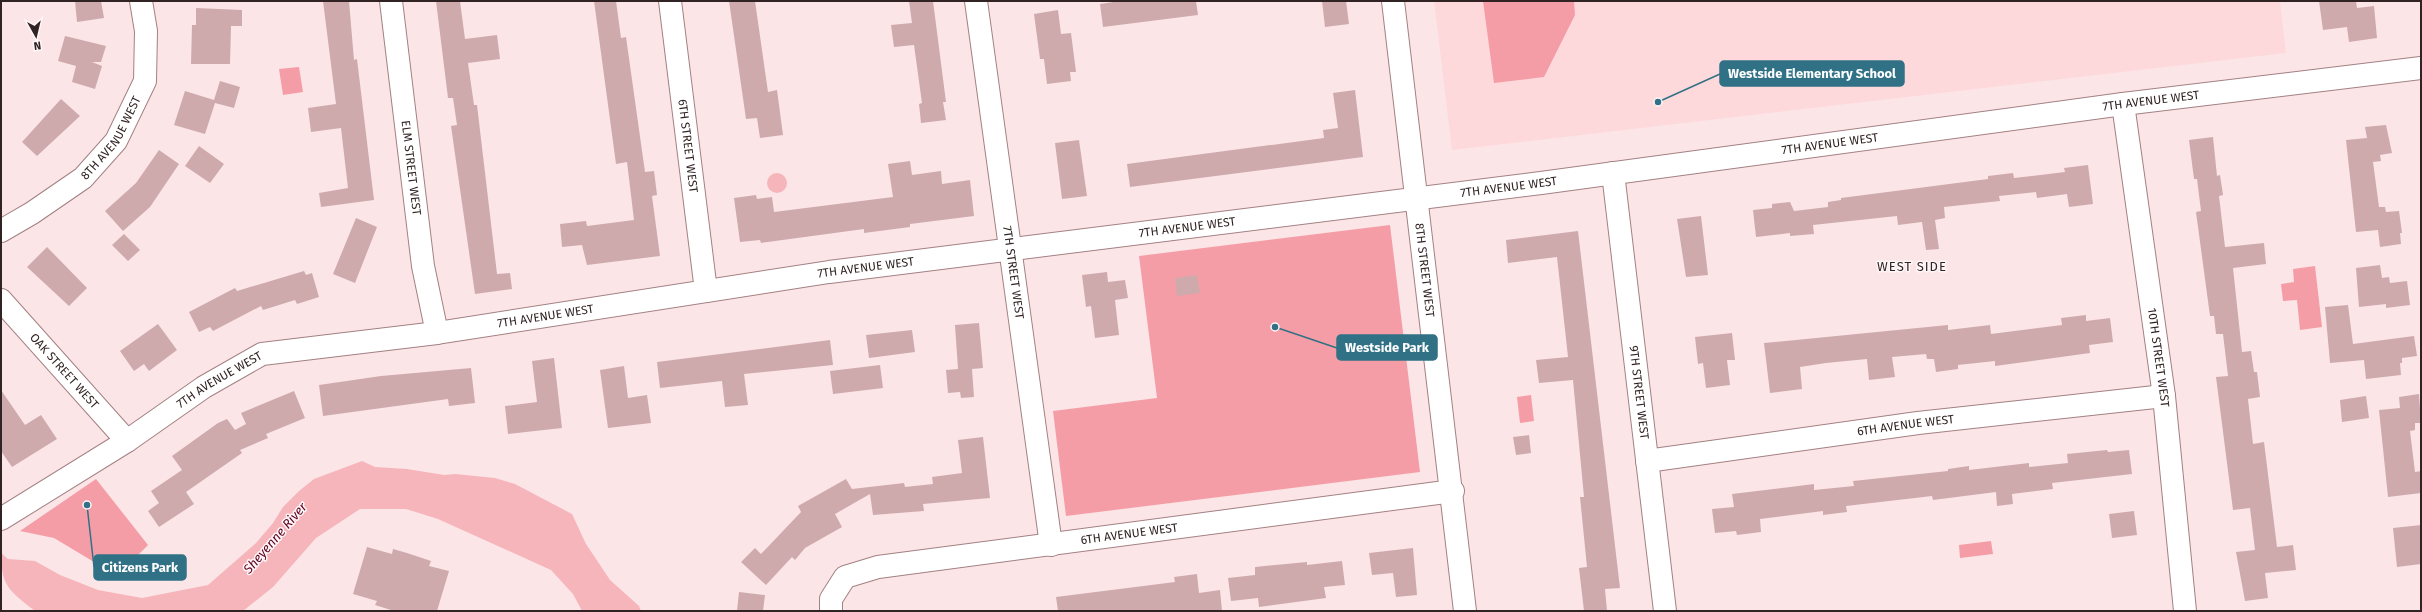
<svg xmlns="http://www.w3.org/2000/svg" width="2422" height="612" viewBox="0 0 2422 612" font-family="'Fira Sans',sans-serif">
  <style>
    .built { fill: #fed9dc }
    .green { fill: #f59da7 }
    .water { fill: #f6b5bb }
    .building { fill: #ceaaad }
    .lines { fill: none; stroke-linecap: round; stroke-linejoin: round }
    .minor-casing { stroke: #a38083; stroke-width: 24 }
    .minor { stroke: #fff; stroke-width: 22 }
    .labels { text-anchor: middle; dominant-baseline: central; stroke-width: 3; stroke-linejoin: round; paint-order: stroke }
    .street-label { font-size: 12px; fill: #312324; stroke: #fef6f7 }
    .neighbourhood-label { font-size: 13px; letter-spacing: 1px; fill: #312324; stroke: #fef6f7 }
    .water-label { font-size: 13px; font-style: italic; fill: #60001f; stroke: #fef6f7 }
    .leader { fill: none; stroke: #317185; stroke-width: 1.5 }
    .callout-dot { fill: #317185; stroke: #fef6f7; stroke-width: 1.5 }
    .callout { fill: #317185; stroke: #317185; stroke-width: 1.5 }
    .callout-label { font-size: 13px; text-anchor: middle; font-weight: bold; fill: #fff }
  </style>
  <rect width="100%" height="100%" fill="#fce5e7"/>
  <!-- built -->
  <path class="built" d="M1434,1h846l6,52 -834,97z"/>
  <!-- green -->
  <path class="green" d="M1483,1h91l1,14 -31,62 -50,6z
    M299,67l4,25 -20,3 -4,-26z
    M1390,225l30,247 -354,44 -13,-105 104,-13 -18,-142z
    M2315,266l7,61 -22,3 -3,-30 -14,1 -2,-17 13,-2 -1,-13z
    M1531,395l3,26 -14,2 -3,-26z
    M96,479l52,66 -11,11 -38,9 -45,-27 -34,-7z
    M1991,541l2,13 -33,4 -1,-13z"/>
  <!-- water -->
  <path class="water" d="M767 183a10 10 0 1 1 20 0a10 10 0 1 1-20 0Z
    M362,461l13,6 32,2 37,6 11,-1 40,4 20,6 57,30 14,30 24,36 29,26 2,5h-59l-9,-17 -22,-24 -113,-51 -32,-10h-46l-44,29 -43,49 -30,24h-208c-25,-20 -34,-24 -34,-58l7,6 27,2 25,14 38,15 44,8 66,-13 48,-42 17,-20 10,-16 16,-16 15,-12z"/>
  <!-- building -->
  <path class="building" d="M75,1h26l3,17 -27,4z
    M323,1h26l5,59 3,-1 17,141 -53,7 -2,-14 29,-5 -7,-60 -30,4 -3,-24 28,-4z
    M436,1h24l5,38 32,-4 3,24 -32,4 6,42h3l20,169 13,-1 2,16 -37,5 -24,-168 6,-1 -4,-27h-5z
    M594,1h22l5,37 5,-1 19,135 9,-1 3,24 -5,1 8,60 -73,9 -5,-20 -20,2 -2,-23 26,-3 1,5 47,-6 -7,-58 -11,2z
    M729,1h26l13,91 9,-2 6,45 -23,3 -3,-20 -11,1z
    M909,1h24l13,101h-3l3,18 -25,3 -2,-19 3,-1 -8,-58 -20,2 -3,-22 21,-2z
    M1120,1h76l2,14 -95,12 -3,-23z
    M1322,1h24l3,23 -24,3z
    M2319,1h37l1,7 17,-2 3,32 -28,4 -2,-15 -24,3z
    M196,8l46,2v16h-11l-1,38h-39l1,-39h4z
    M1058,10l3,24 10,-1 5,39h-6l1,9 -24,3 -3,-25h-4l-6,-45z
    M65,36l41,10 -5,16h-9l10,4 -7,23 -23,-7 4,-16 -18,-5z
    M220,81l20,6 -6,21 -19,-5 -10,31 -31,-9 11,-34 29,9z
    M1355,90l8,67 -233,30 -3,-23 197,-26 -1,-8 15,-2 -5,-35z
    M61,99l19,17 -43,40 -15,-14z
    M2386,125l6,28 -12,2 1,6 -8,1 6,45h6l1,5 13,-1 3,22h-2l1,11 -21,3 -2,-17 -22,2 -10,-92 21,-2 -2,-11z
    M2213,137l4,39 3,-1 3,20 -4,1 6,51 39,-4 2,21 -33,4 9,84 9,-1 3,21h3l3,25 -12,2 5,45 11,-2 13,105 16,-2 3,25 -31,3 3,25 -23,3 -9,-49 19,-2 -5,-42 -17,2 -17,-133 12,-1 -5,-42h-7l-2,-18h-4l-14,-104 5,-1 -4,-32h-3l-5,-39z
    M1079,140l8,56 -25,3 -7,-56z
    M199,146l25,18 -14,19 -25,-17z
    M159,150l20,14 -29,43 -27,24 -18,-20 31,-28z
    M910,161l2,14 29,-4 1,13 28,-4 4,36 -64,8v3l-46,6v-4l-103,14 -1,-3 -20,2 -6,-44 22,-3 1,4 15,-2 2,15 119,-15 -5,-33z
    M2088,165l5,39 -24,3 -2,-13 -30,4 -1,-6 -37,4 1,5 -56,6 1,11 -10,2 4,29 -13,1 -4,-28 -24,3 -1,-9 -84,9 1,9 -24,2v-3l-34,4 -3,-27 19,-2v-4l18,-2 4,9 34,-4v-5l13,-2v-2l147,-19v-3l25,-3 1,5 51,-6 -1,-4z
    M1701,216l7,59 -22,2 -9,-58z
    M356,218l21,9 -22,56 -22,-9z
    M1578,231l42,357 -15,1 2,22h-23l-5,-43 8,-1 -7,-70h4l-11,-117 -34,3 -3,-23 32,-3 -11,-100 -49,6 -2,-23z
    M124,234l16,16 -12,11 -16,-16z
    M47,247l40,41 -18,18 -42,-39z
    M2380,265l2,13 7,-1 1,6 17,-2 3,24 -24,3v-4l-27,3 -3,-39z
    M304,271l2,4 6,-2 7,24 -22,7 -2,-4 -32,10 -2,-4 -48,25 -3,-4 -11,5 -10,-20 46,-24 2,3z
    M1107,272l1,10 17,-2 3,18 -13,2 4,35 -24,3 -4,-32 -5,1 -4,-32z
    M1197,275l3,18 -23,3 -2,-18z
    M2348,305l5,39 61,-8 3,20 -15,2v5h-2l1,12 -35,4 -2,-19 -34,3 -5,-56z
    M2086,315v6l24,-3 3,24 -24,3 1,8 -95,13v-5l-37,4v4l-22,3 -2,-13h-7l-1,-5 -34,3 3,20 -26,3 -2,-21 -41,4 -26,4 2,22 -32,4 -6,-50 184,-18v5l42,-5 1,9 71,-9 -1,-7z
    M979,323l4,45 -11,1 2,28 -13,1 -1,-6 -12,1 -2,-23 12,-1 -3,-44z
    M158,324l19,26 -28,21 -5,-7 -10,7 -14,-20z
    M912,330l3,22 -46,6 -3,-23z
    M1732,333l3,27h-8l3,25 -24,3 -3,-25 -5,1 -3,-27z
    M830,340l3,25 -89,9 4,31 -23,2 -3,-26 -62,7 -3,-26z
    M554,358l8,70 -54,6 -3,-28 32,-4 -5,-41z
    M880,365l3,23 -50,6 -3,-23z
    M624,366l4,32 19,-3 4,28 -43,5 -8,-58z
    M471,368l4,35 -26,3 -1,-7 -125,17 -4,-31 62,-9z
    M1,390l24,35 16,-10 16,24 -45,28 -11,-16z
    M294,391l11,27 -39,16 2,4 -28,12 2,3 -56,39 8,12 -35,23 -11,-16 11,-8 -8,-12 31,-21 -10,-14 46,-33 9,-4 8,11 11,-6 -5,-11z
    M2419,394l2,29h-6v7l-5,1 5,41 6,-1v22l-33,4 -9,-87 21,-2 -1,-11z
    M2366,396l3,22 -27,4 -2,-22z
    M1529,435l2,18 -15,2 -3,-18z
    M983,437l7,61 -67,6 1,7 -51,4 -3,-21 -35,20 7,13 -37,21 -10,12 -3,-3 -26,28 -25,-23 14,-14 6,6 40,-42 -3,-6 48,-27 6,10 52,-6 1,4 28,-3 -1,-7 30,-4 -4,-33z
    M2107,450l1,2 21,-2 3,24 -80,9 1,6 -41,5 1,10 -16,2 -1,-14 -63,8 -1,-4 -86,10 1,6 -24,3v-4l-63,8 1,13 -24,3 -1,-4 -21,2 -3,-24 22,-2 -2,-13 82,-10v6l40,-4 -1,-5 95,-10v-2l21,-3v4l60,-7v4l39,-4 -1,-9z
    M2134,511l3,24 -25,3 -3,-24z
    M2421,525v39l-24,3 -4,-39z
    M367,547l25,7 1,-5 14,4 24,8 -2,5 20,5 -12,40h-43l-19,-6 2,-4 -24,-7z
    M1413,548l4,47 -21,2 -3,-24 -21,2 -3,-22z
    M1342,561l3,24 -21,2 2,11 -67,9 -1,-9 -27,3 -3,-23 27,-3v-8l52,-5v3z
    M1197,574l2,19 21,-3 2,21h-164l-2,-14 119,-15 -1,-5z
    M739,592l26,3 -2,16h-26z"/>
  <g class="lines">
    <!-- minor casing -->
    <g class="minor-casing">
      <g id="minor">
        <path id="s1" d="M391,1l32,265 14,67"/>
        <path id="s2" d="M670,1l36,290"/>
        <path id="s3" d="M976,1l75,544"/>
        <path id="s4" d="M1393,1l72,610"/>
        <path id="s5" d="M2123,104l41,292 21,215"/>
        <path id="s6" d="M1613,173l52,438"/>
        <path id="s7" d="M1,231l31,-18 51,-35 33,-37 29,-60 1,-50 -5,-30"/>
        <path id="s8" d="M1,300l126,141"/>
        <path id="s9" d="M1647,461l271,-38 246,-27"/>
        <path id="s10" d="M1,519l126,-78 77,-54 58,-33 175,-21 392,-61 712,-89 582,-79 298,-36"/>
        <path id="s11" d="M831,611v-12l14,-22 33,-10 575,-76"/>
      </g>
    </g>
    <!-- minor -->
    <use href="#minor" class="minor"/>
  </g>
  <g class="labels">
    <!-- street labels -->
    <g class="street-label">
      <text stroke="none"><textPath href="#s10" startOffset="2215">7TH AVENUE WEST</textPath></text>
      <text stroke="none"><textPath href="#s7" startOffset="147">8TH AVENUE WEST</textPath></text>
      <text stroke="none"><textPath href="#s10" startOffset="1891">7TH AVENUE WEST</textPath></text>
      <text stroke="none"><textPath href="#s2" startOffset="146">6TH STREET WEST</textPath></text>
      <text stroke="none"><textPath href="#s1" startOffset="168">ELM STREET WEST</textPath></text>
      <text stroke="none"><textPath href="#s10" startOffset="1567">7TH AVENUE WEST</textPath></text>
      <text stroke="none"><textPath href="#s10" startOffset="1243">7TH AVENUE WEST</textPath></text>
      <text stroke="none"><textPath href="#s10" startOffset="919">7TH AVENUE WEST</textPath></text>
      <text stroke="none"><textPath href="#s4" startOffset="271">8TH STREET WEST</textPath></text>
      <text stroke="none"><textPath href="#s3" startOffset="274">7TH STREET WEST</textPath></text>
      <text stroke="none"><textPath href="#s10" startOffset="595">7TH AVENUE WEST</textPath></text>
      <text stroke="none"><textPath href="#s5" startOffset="256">10TH STREET WEST</textPath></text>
      <text stroke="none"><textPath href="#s8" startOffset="95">OAK STREET WEST</textPath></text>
      <text stroke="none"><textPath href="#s10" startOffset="259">7TH AVENUE WEST</textPath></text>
      <text stroke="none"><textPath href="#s6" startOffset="221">9TH STREET WEST</textPath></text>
      <text stroke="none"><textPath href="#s9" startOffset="261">6TH AVENUE WEST</textPath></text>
      <text stroke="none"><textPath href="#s11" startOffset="326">6TH AVENUE WEST</textPath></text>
    </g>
    <!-- neighbourhood labels -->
    <g class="neighbourhood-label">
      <text x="1912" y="266">WEST SIDE</text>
    </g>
    <!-- water labels -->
    <g class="water-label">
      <text transform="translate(275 538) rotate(-49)">Sheyenne River</text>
    </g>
  </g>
  <!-- callouts -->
  <path class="leader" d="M1658 102L1720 74M1275 327L1337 348M87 505L94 567"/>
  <g class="callout-dot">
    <circle cx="1658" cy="102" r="4"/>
    <circle cx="1275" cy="327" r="4"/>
    <circle cx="87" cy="505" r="4"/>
  </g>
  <g class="callout">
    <rect x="1720" y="61" width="184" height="25" rx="4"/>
    <rect x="1337" y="335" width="100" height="25" rx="4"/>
    <rect x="94" y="555" width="92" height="25" rx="4"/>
  </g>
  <g class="callout-label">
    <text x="1812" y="78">Westside Elementary School</text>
    <text x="1387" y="352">Westside Park</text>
    <text x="140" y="572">Citizens Park</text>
  </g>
  <!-- border -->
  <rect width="2422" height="612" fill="none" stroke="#312324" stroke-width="4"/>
  <!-- north arrow -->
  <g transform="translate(36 36) rotate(172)" stroke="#fef6f7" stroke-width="3" paint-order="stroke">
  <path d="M0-3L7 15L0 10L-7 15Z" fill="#312324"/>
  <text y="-6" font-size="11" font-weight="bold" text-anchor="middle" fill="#312324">N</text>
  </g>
</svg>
